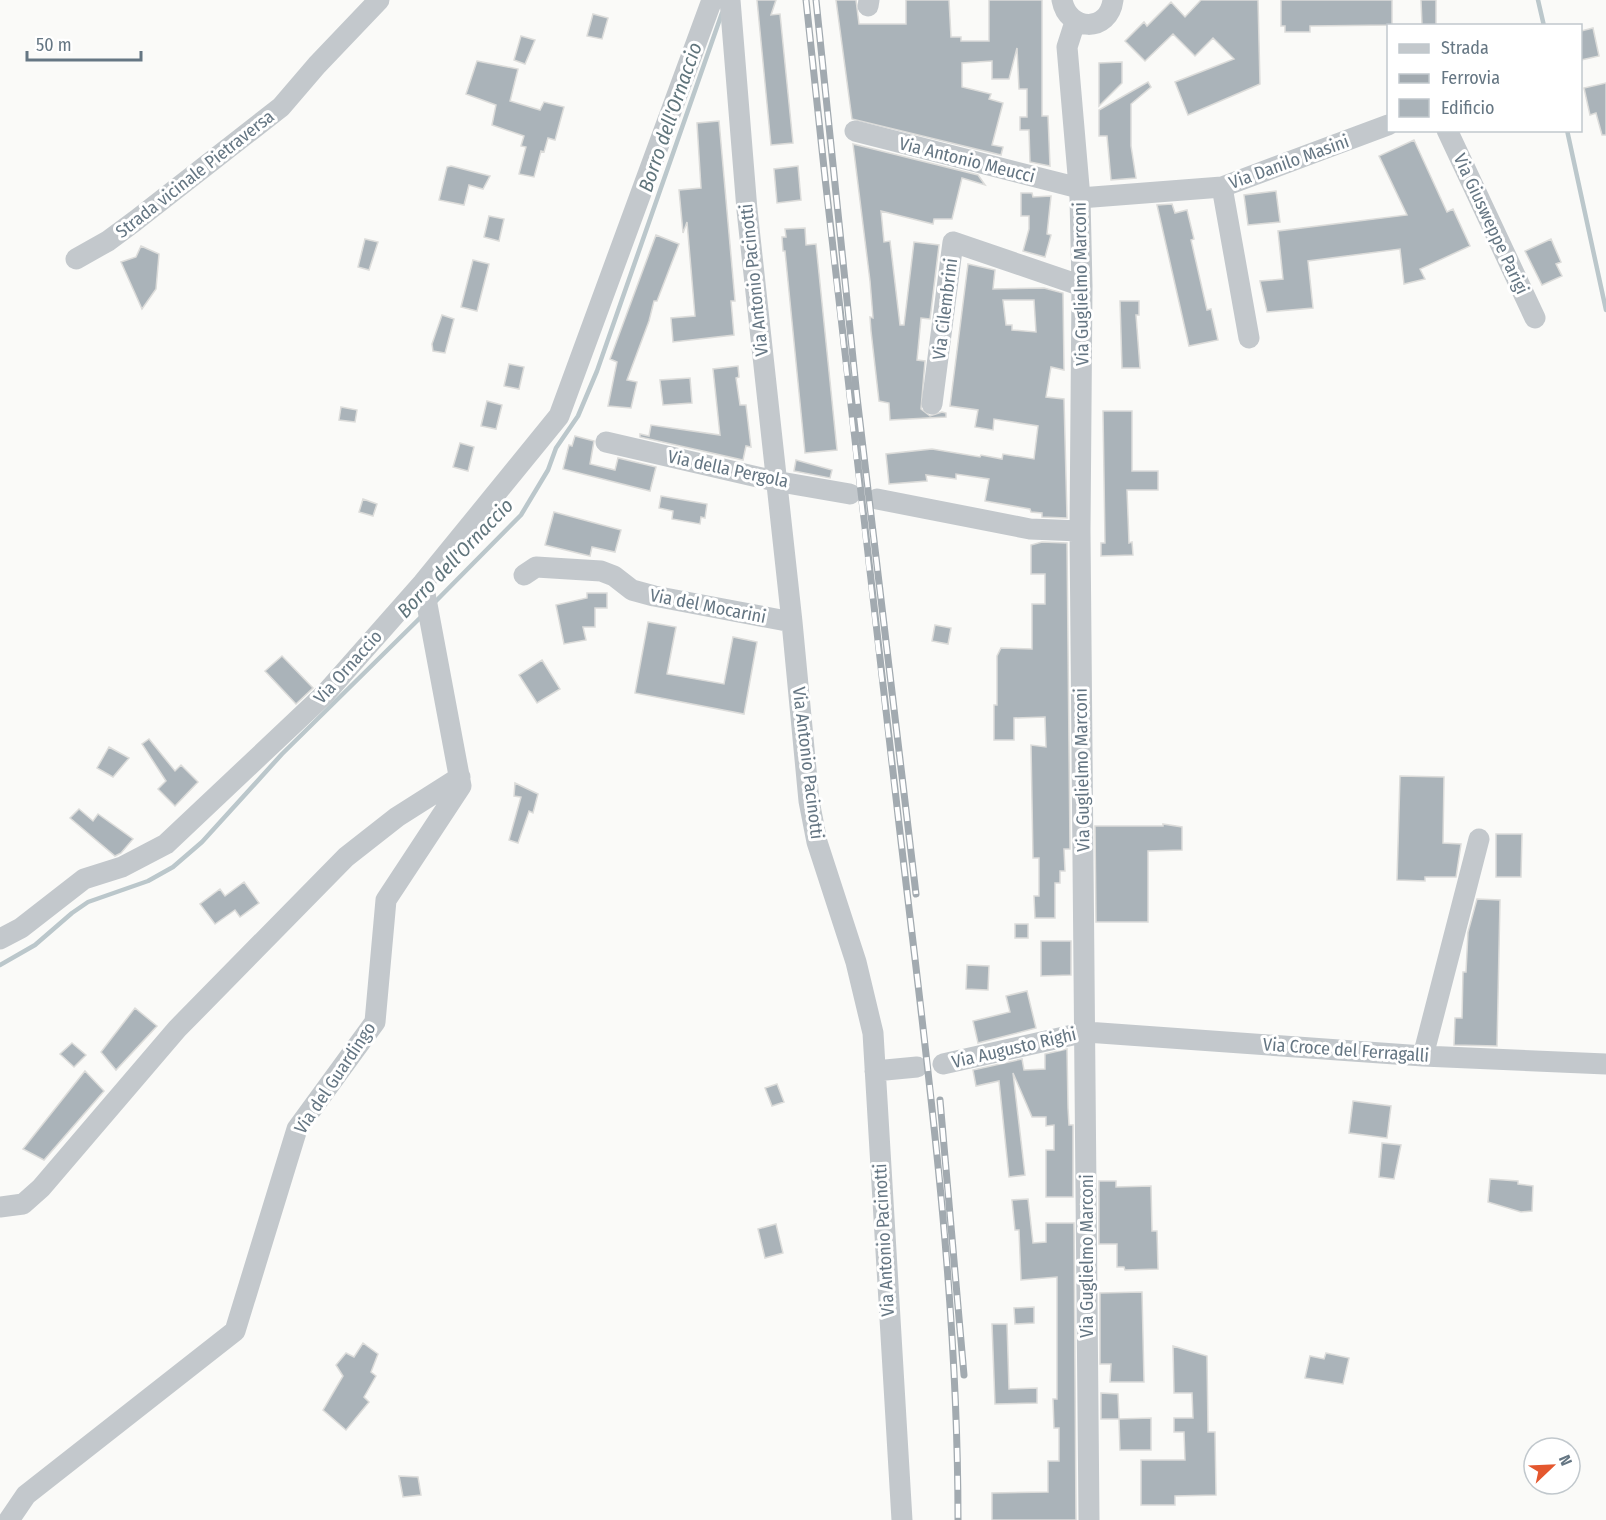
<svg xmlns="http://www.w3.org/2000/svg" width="1606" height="1520" viewBox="0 0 1606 1520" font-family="'Fira Sans Condensed',sans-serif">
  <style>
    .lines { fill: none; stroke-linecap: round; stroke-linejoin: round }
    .stream { stroke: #bbc7cb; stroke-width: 4.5 }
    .building { fill: #aab3b9; stroke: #dcdcda; stroke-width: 1.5; fill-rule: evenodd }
    .minor { stroke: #c3c8cc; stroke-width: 21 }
    .rail-casing { stroke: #a2aab0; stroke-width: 7 }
    .rail { stroke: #fff; stroke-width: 4.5; stroke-dasharray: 14; stroke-linecap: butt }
    .labels { text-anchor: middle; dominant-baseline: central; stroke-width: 6; stroke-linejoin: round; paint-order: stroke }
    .street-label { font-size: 18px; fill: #657683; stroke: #fff }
    .water-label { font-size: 20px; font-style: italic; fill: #60757c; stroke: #fff }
  </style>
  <rect width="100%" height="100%" fill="#fafaf8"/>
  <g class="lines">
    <!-- stream -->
    <path class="stream" d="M1538,0l6,26
      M1567,130l39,180
      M434,603l87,-88 27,-45 8,-22 22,-32 19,-45 125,-358
      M0,965l35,-20 37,-32 16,-11 60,-21 25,-14 29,-25 80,-88 140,-138"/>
  </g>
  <!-- building -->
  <path class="building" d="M757,0h19l-5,15 9,-1 13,129 -22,2z
    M836,0h20l3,24h47v-24h43l2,37h10v4h28v-41h53v116h6l2,50 -20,-4 -1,-32h-9v-13h7v-28h-8l-2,-41 -8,31h-17v-18l-30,2v24l29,7 -2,5 14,4 -11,42 11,2 -2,8 -149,-36z
    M1201,0h57l2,84 -72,31 -13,-33 59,-23 -21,-21 -18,18 -22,-22 -28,27 -20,-20 19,-19 3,4 24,-24 14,15z
    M1281,0h111v25l-82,1v6h-25v-6h-4z
    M1421,0h15v25h-14z
    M593,14l15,4 -6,21 -15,-3z
    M1593,28l6,28 -18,4v-29z
    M521,36l14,4 -10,24 -11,-4z
    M477,61l41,8 -8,32 30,9 4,-8 20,5 -9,33 -7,-2 -4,14 -3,-1 -7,26 -15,-3 7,-27 -5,-1 3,-10 -32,-11 4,-20 -30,-11z
    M1122,62v21l-23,23v-43z
    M1148,82l3,5 -20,17v42l5,32 -25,2 -4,-44h-8v-26z
    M1606,83v52h-4l-6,-22 -6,2 -6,-27z
    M719,121l16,180h-4l3,34 -61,7 -2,-24 24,-2 -8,-94 -4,11 -4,-43 22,-2 -4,-65z
    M1414,140l33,72 6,-3 17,37 -50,23 5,10 -21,5 -4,-35 -92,12 5,47 -46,4 -7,-31 23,-2 -5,-48 129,-16 -28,-59z
    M853,144l125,31 7,10 -23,-7 -10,41h-18l-1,5 -52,-13 3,31 6,-1 10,84h4l10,-83 25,3 -9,74 -9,-1 -4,42 8,1 -4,48 9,7 12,-4 4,1v4l-56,3 -1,-17 -10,-2 -8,-70 -1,-14 3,1 -3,-37z
    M451,166l39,10 -7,13 -14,-4 -5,20 -25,-5 8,-33z
    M798,166l3,34 -24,3 -3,-34z
    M1276,191l4,31 -32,3 -4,-30z
    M1021,193h11l1,4 18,-1 -4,38 4,1 -6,22 -22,-6 6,-22v-13h-8z
    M1172,204l3,9 12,-3 7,29 -3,1 16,70 4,-1 7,31 -29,6 -32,-141z
    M489,216l15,3 -5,22 -15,-4z
    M805,228l1,17 10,-1 21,206 -32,3 -20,-202h-2l-1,-14h4l-1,-8z
    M656,235l23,9 -22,57h-3l-5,20 -22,59 10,2 -6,26 -23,-2 9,-44 -7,-3z
    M365,239l13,3 -9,28 -11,-3z
    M1551,239l10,23 -5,2 6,12 -20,9 -17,-34z
    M141,246l18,8 -3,35 -14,20 -21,-47 15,-5z
    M473,260l16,4 -12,47 -16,-4z
    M968,264l27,6 -2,19 51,-1 19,5 1,77 -13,-3 -5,30 18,2 3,119 -25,-1v-4l-11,-1 -1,-3 -45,-8 4,-22 -33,-5v5l-30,-4 1,6 -38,3 -3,-30 46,-5 48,8 1,-2 21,4 1,-5 31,5 4,-33 -44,-7 -1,11 -18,-3 3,-17 -28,-4zM1003,300h31l2,32 -24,-2v-5h-6z
    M1120,301h19v14h-3l4,53h-18z
    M442,315l12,4 -9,34 -12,-2 -1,-7z
    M509,364l15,3 -5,22 -15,-3z
    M738,366l1,11 -3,1 4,27h6l5,42 -5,-1 -3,14 -103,-23v-3l9,2 2,-11 69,10 -7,-66z
    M690,378l2,25 -29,2 -3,-25z
    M487,401l15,4 -6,24 -15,-3z
    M341,407l16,3 -2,12 -16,-2z
    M1103,411h29v60h26v19h-31l2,53 3,-1 1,13 -32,1v-13h4z
    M575,436l19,5 -4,23 25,6 3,-12 38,9 -6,24 -87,-22 6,-24 3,1z
    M460,443l14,4 -6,24 -15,-4z
    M796,460l36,10 -2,8 -36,-7z
    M661,496l46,8 -2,14 -4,-1 -1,7 -28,-5 1,-8 -14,-3z
    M363,499l14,5 -4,12 -14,-4z
    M554,512l67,18 -6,22 -23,-5 -2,9 -45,-11z
    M1042,542l25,1 3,306h-6l1,22h-5v12h-5v35h-20l-1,-22h5v-38h-6l-2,-113 15,2 -1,-30 -31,1v22h-20v-35h3v-49l4,-8 31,1v-45h13v-30h-14v-29z
    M587,593h20v15h-12v19h-12l3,13 -22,4 -8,-39 31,-7z
    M648,622l28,5 -9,47 57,10 9,-47 24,5 -13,72 -109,-21z
    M935,625l16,3 -3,16 -16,-3z
    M282,656l31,32 -17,16 -31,-33z
    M542,660l18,29 -23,14 -18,-28z
    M149,739l26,32 6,-6 17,17 -23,24 -17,-17 8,-8 -24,-37z
    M109,747l20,11 -16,19 -16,-9z
    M1400,776l44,1 -1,66 18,1 -5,33h-31v4l-28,-1z
    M515,783l23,11 -5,19 -4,-2 -11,32 -9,-3 12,-43 -7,-1z
    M79,809l14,12 5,-7 35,25 -12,14 -6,3 -45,-38z
    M1163,824l19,3v23l-34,1v71h-52l-1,-96h68z
    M1496,834h26l-1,43h-25z
    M244,882l15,21 -19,14 -5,-7 -20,14 -15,-20 20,-15 5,7z
    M1477,899l23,1 -3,146 -43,-1 1,-27h7l1,-46h3l2,-40z
    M1015,924h13v14h-13z
    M1041,941h30v34l-30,1z
    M967,965l22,1 -1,24 -22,-1z
    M1027,991l9,37 -58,15 -5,-22 37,-9 -4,-16z
    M135,1008l22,18 -41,44 -15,-18z
    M72,1043l14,12 -12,12 -14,-13z
    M1067,1049l1,59 1,17h4v72h-27v-47h8v-25l-8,1v-9h-14l-19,-44 12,102 -16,2 -10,-96 -23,5 -3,-16 49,-11 2,11 21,-1v-15z
    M85,1071l19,20 -60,69 -21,-11z
    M777,1084l7,18 -12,4 -7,-18z
    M1353,1101l38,5 -4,32 -38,-5z
    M1382,1143l19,2 -7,34 -15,-2z
    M1490,1179l28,2v3l15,2 -1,25 -11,1 -33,-10z
    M1099,1181h17v6l35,-1 1,45h5l1,38 -33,1 -1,-3h-7v-23h-18z
    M1028,1199l5,44 13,-1v-19h28l2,297h-84v-27l56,-1v-31h11v-33h-5l-1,-29h4v-122l-36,3 -2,-50h-4l-3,-30z
    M776,1224l7,29 -18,5 -7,-29z
    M1142,1292l2,90h-34l1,-18h-11v-71z
    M1034,1307v16l-19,1 -1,-16z
    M992,1324h15l2,65 28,-1v15l-42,1z
    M363,1343l15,11 -7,18 5,4 -12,21 5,5 -23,28 -23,-20 20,-34 -7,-11 10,-12 8,4z
    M1173,1346l34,10 1,76h7l1,63 -41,1v9h-34v-45h44l-1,-28h-10v-14h19l-1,-25h-18z
    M1326,1353l23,5 -6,26 -38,-6 5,-22 14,3z
    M1101,1393l17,1 1,25h-18z
    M1151,1418v32h-31l-1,-31z
    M399,1476l19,1 3,18 -18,2z"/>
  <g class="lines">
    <!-- minor -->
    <path class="minor" d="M730,0l17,210 45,412 17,179 8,41 39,120 17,71 29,487
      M1062,0c6,32 47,33 51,0
      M868,6l1,-6
      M1075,22l-8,25 13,151 2,88 -2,245 9,989
      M1447,130l88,188
      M855,131l224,57
      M1222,187l27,151
      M1080,198l142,-11 166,-62
      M76,259l32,-18 27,-20 146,-114 36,-42 62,-65
      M932,404l21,-162 129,44
      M606,442l169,39 75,13
      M877,499l153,30 50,2
      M524,575l12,-8 65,4 13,5 18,14 22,6 138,26
      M0,939l21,-11 63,-49 38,-12 44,-23 159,-150 98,-111 136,-167 153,-416
      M1423,1056l56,-217
      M943,1064l143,-32 337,24 183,8
      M875,1071l42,-4
      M0,1207l23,-3 18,-16 136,-159 169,-172 51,-40 63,-40
      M9,1520l17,-25 209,-164 62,-202 78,-107 11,-122 75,-114 -38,-203"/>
    <!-- rail casing -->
    <g class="rail-casing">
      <path id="rail" d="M806,0c29,275 60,550 93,824 27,231 59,463 59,696
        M816,0l41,397 59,497
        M940,1100l24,275"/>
    </g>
    <!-- rail -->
    <use href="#rail" class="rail"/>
  </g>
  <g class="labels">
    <!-- street labels -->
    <g class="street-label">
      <text transform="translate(967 160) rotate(14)">Via Antonio Meucci</text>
      <text transform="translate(1289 162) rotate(-20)">Via Danilo Masini</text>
      <text transform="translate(195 174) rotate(-38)">Strada vicinale Pietraversa</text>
      <text transform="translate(1491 224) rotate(65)">Via Giusweppe Parigi</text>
      <text transform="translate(754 280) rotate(-96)">Via Antonio Pacinotti</text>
      <text transform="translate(1081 284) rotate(-91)">Via Guglielmo Marconi</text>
      <text transform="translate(945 309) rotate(-83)">Via Cilembrini</text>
      <text transform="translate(728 469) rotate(12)">Via della Pergola</text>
      <text transform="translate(708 606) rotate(11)">Via del Mocarini</text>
      <text transform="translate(348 667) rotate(-48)">Via Ornaccio</text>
      <text transform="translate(808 763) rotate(83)">Via Antonio Pacinotti</text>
      <text transform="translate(1082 770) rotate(-91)">Via Guglielmo Marconi</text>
      <text transform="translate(1014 1048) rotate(-13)">Via Augusto Righi</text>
      <text transform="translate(1346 1050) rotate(4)">Via Croce del Ferragalli</text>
      <text transform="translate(335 1078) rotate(-56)">Via del Guardingo</text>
      <text transform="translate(884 1240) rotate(-93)">Via Antonio Pacinotti</text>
      <text transform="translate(1087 1256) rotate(-90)">Via Guglielmo Marconi</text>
    </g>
    <!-- water labels -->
    <g class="water-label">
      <text transform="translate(670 117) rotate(-71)">Borro dell'Ornaccio</text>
      <text transform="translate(455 558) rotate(-46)">Borro dell'Ornaccio</text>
    </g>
  </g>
  <!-- legend -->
  <rect x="1387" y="24" width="195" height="108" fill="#ffffff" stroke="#c1c8cd" stroke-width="1.5"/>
  <rect x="1399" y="44" width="30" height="9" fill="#c3c8cc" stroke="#c1c8cd" stroke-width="1.5"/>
  <text x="1441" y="54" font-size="18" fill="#657683">Strada</text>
  <rect x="1399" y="74" width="30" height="9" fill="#a2aab0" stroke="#c1c8cd" stroke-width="1.5"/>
  <text x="1441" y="84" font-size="18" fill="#657683">Ferrovia</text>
  <rect x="1399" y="99" width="30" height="18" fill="#aab3b9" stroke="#c1c8cd" stroke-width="1.5"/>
  <text x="1441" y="114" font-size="18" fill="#657683">Edificio</text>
  <!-- north arrow -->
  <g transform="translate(1552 1466) rotate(67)"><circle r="28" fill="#ffffff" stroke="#c1c8cd" stroke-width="1.5"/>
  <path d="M0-4.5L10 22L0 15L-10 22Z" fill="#e4572e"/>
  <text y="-9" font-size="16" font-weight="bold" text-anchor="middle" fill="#657683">N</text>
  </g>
  <!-- scale -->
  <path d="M27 51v9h114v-9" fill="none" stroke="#657683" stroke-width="3"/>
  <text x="36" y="51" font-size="18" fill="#657683" stroke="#ffffff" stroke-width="4.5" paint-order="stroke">50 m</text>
</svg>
